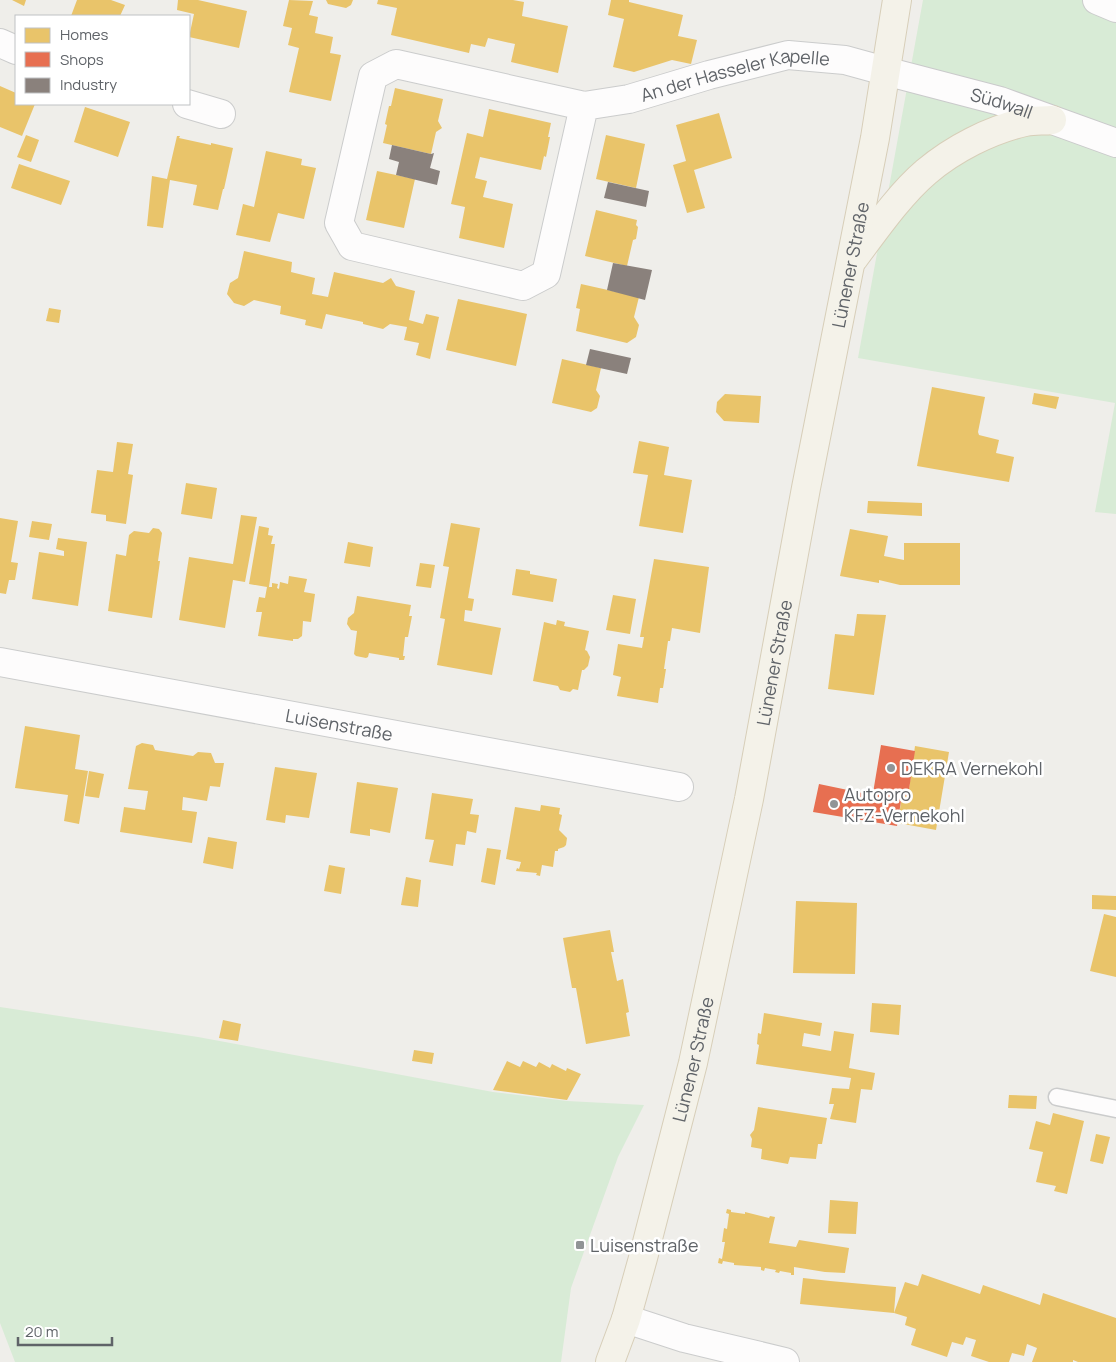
<svg xmlns="http://www.w3.org/2000/svg" width="1116" height="1362" viewBox="0 0 1116 1362" font-family="Manrope,sans-serif">
  <style>
    .green { fill: #d8ebd6 }
    .homes { fill: #e9c46a }
    .shops { fill: #e76f51 }
    .industry { fill: #8a817c }
    .lines { fill: none; stroke-linecap: round; stroke-linejoin: round }
    .service-casing { stroke: #cbcccc; stroke-width: 19 }
    .minor-casing { stroke: #cbcccc; stroke-width: 30 }
    .secondary-casing { stroke: #cacacb; stroke-width: 30 }
    .primary-casing { stroke: #d7ceb8; stroke-width: 30 }
    .service { stroke: #fdfcfc; stroke-width: 16 }
    .minor { stroke: #fdfcfc; stroke-width: 28 }
    .secondary { stroke: #fdfcfc; stroke-width: 28 }
    .primary { stroke: #f4f2e9; stroke-width: 28 }
    .poi-dot { fill: #919496; stroke: #fff; stroke-width: 2 }
    .labels { text-anchor: middle; dominant-baseline: central; stroke-width: 5; stroke-linejoin: round; paint-order: stroke }
    .street-label { font-size: 18px; fill: #5f6368; stroke: #fff }
    .poi-label { font-size: 18px; fill: #5f6368; stroke: #fff; text-anchor: start }
  </style>
  <rect width="100%" height="100%" fill="#efeeea"/>
  <!-- green -->
  <path class="green" d="M923,0h193v514l-21,-2 20,-109 -257,-45z
    M0,1007l198,30 295,55 74,9 77,4 -26,52 -47,131 -10,74h-546l-15,-39z"/>
  <!-- homes -->
  <path class="homes" d="M12,0h14l-2,6z
    M77,0h34l14,5 -5,11h-49z
    M178,0h20l49,11 -8,37 -50,-11 5,-23 -17,-4z
    M289,0l24,1 -4,14 9,2 -3,16 18,4 -3,16 11,2 -10,46 -42,-9 10,-44 -11,-3 4,-17 -9,-2z
    M326,0h27l-2,5 -5,3 -18,-4z
    M378,0h135l11,2 -2,14 46,10 -10,47 -47,-11 4,-18 -27,-6 -3,9 -14,-3 -2,9 -78,-18 6,-27 -20,-4z
    M611,0h18v2l54,13 -5,21 19,4 -6,24 -19,-4 -38,12 -21,-5 11,-48 -16,-4z
    M0,86l16,7v11h19l-13,32 -22,-9z
    M395,88l48,11 -5,22 4,7 -6,4 -5,22 -48,-11 4,-18 -2,-1 4,-18h2z
    M85,107l45,15 -12,35 -44,-15z
    M489,109l62,14 -3,14h2l-4,20 -2,-1 -3,14 -61,-13 -5,21 12,3 -4,16 30,7 -9,44 -45,-10 6,-31 -14,-3 16,-71 16,4z
    M719,113l13,45 -38,12 11,38 -18,5 -14,-48 13,-4 -10,-36z
    M26,135l13,5 -8,22 -14,-5z
    M606,135l39,9 -9,44 -40,-9z
    M177,136h3l-1,2 32,7v-2l22,5 -9,41h-1l-5,21 -25,-5 4,-20 -27,-5 -7,48 -16,-2 5,-50 15,3z
    M266,151l36,8 -1,6 15,3 -12,51 -26,-6 -8,29 -34,-7 7,-31 11,3z
    M19,164l51,17 -9,24 -50,-17z
    M377,171l38,8 -11,49 -38,-8z
    M596,210l41,10 -1,5 2,2 -2,12 -3,1 -6,26 -42,-10z
    M244,251l48,11 -1,10 24,6 -3,16 16,3 6,-25 49,11 8,-5 5,8 19,5 -6,29 14,4 3,-10 13,3 -9,42 -14,-4 3,-12 -15,-3 3,-13 -17,-3 -7,5 -20,-5v-2l-37,-8 -4,15 -17,-4 1,-5 -26,-6 1,-8 -27,-6 -10,6 -10,-3 -7,-9 3,-11 8,-5z
    M581,284l58,13 -5,20 5,8 -3,12 -9,6 -51,-12 4,-22 -4,-1z
    M458,299l69,15 -11,52 -70,-16z
    M49,308l12,2 -2,13 -13,-2z
    M562,359l39,9 -5,22 4,6 -3,12 -6,4 -39,-9z
    M932,387l53,10 -7,35 1,3 20,5 -3,13 18,4 -5,25 -92,-16z
    M1034,393l25,4 -3,12 -24,-5z
    M725,394l36,2 -2,27 -35,-2 -8,-9 1,-10z
    M639,441l30,6 -5,28 28,5 -9,53 -44,-7 9,-51 -15,-2z
    M117,442l16,2 -5,30 5,1 -7,49 -20,-3v-6l-15,-2 6,-43 16,2z
    M186,483l31,5 -5,31 -31,-5z
    M868,501l54,2v13l-55,-3z
    M241,515l16,2 -12,65 -12,-2 -8,48 -46,-8 10,-63 44,7z
    M0,518l18,3 -7,41 7,1 -3,17h-6l-3,14 -6,-1z
    M32,521l20,3 -3,16 -20,-3z
    M451,523l29,5 -12,70 6,1 -2,12 -7,-1 -1,11 37,7 -9,47 -55,-10 8,-46 -5,-1 9,-51 -6,-1z
    M259,526l10,2 -1,7 5,1 -2,8h4l-6,43h3v-4l6,1 -1,4 2,1 1,-7 8,2 1,-8 18,3 -3,13 11,2 -4,28 -8,-1 -1,15 -4,3h-5v2l-35,-5 4,-24h-6l3,-15 6,1 2,-11 -18,-3z
    M153,528l6,1 3,4 -4,28h2l-8,57 -44,-7 8,-57 10,2 3,-21 5,-4 15,2z
    M850,529l38,7 -4,20 20,4v-17h56v42h-60l-21,-5v3l-39,-7z
    M58,538l29,4 -9,64 -46,-7 7,-47 25,4v-5l-8,-2z
    M348,542l25,5 -3,20 -26,-4z
    M654,559l55,8 -9,66 -28,-5 -2,13h-2l-4,28h2l-3,19h-3l-2,15 -41,-7 4,-19 -8,-2 5,-31 24,4 2,-11h-4z
    M420,563l15,2 -4,23 -15,-2z
    M516,569l14,2v3l27,5 -4,23 -41,-7z
    M613,595l23,4 -6,35 -24,-4z
    M357,596l54,9 -2,11h3l-4,21h-3l-2,19h2l-1,4h-5v-2l-30,-5 -1,4 -2,1 -10,-2 -2,-2 3,-23 -6,-1 -4,-6 1,-6 6,-5z
    M857,614l29,1 -12,80 -46,-6 7,-55 19,2z
    M557,620l8,2 -1,4 25,5 -4,19 2,1 3,6 -2,9 -4,4h-2l-4,20 -5,-1 -3,3 -10,-2 -2,-4 -25,-5 11,-59 12,3z
    M25,726l55,9 -5,34 13,2 -9,53 -15,-3 4,-26 -53,-7z
    M142,743l11,2 2,5 38,6 5,-4 13,1 4,10h9l-4,24 -10,-1 -3,15 -24,-4 -1,13 15,2 -5,31 -72,-11 4,-25 21,3 3,-19 -20,-2 8,-43z
    M915,746l34,6 -13,78 -38,-7 4,-28 6,1z
    M275,767l42,6 -8,45 -23,-3 -1,8 -19,-3z
    M89,771l15,3 -5,24 -14,-2z
    M357,782l41,6 -8,45 -20,-4v7l-20,-3z
    M432,793l41,6 -3,15 9,1 -3,18 -9,-2 -2,14 -9,-1 -3,22 -24,-4 5,-22 -9,-1z
    M541,805l19,3 -1,6 3,1 -3,15 8,8 -1,7 -2,2 -6,2v2h-3l-2,16 -11,-2 -2,11 -4,-1 1,-2 -21,-2 1,-3 2,1 2,-7 -15,-3 9,-52 25,4z
    M208,837l29,5 -4,27 -30,-6z
    M487,848l14,2 -6,35 -14,-3z
    M329,865l16,3 -4,26 -17,-3z
    M406,877l15,3 -3,27 -17,-2z
    M1092,895l24,1v14l-24,-1z
    M796,901l61,2 -2,71 -62,-1z
    M1104,914l12,3v60l-26,-6z
    M610,930l4,22h-3l6,29 6,-2 6,33 -3,1 4,23 -44,8 -10,-56h-4l-9,-50z
    M872,1003l29,2 -2,30 -29,-3z
    M764,1013l58,10 -2,13 -16,-3 -2,13 29,5 3,-20 20,3 -5,34 26,5 -3,17 -11,-1 -5,34 -26,-4 4,-15h-5l3,-16 17,1 2,-11 -95,-14 3,-19 -2,-1 1,-11 3,1z
    M223,1020l18,4 -3,17 -19,-3z
    M414,1050l20,3 -2,11 -20,-3z
    M507,1061l13,6 3,-6 13,6 3,-5 11,6 2,-4 14,7 1,-3 14,6 -14,26 -74,-10z
    M1009,1095l28,1 -1,13 -28,-1z
    M758,1107l69,11 -5,26h-4l-2,15 -26,-2 -2,7 -27,-5 1,-10 -11,-2 1,-8 -2,-4 4,-5z
    M1053,1113l31,8 -17,73 -13,-3 2,-5 -20,-4 7,-30 -14,-3 7,-28 14,4z
    M1096,1134l14,3 -7,27 -13,-3z
    M830,1200l28,2 -2,32 -28,-1z
    M727,1209l4,1v2l14,2v-2l24,6 1,-2 5,1 -6,26 27,4 3,-7 50,8 -4,25 -20,-1 -31,-5v8h-3v-2l-11,-2 -1,2 -4,-1 1,-2 -11,-2 -1,3 -3,-1v-3l-27,-2v-2l-11,-2 -1,3 -4,-1 1,-5 3,1 3,-17h-3l2,-14 3,1 2,-15 -3,-1z
    M922,1274l58,20 3,-9 57,20 3,-12 73,25v44h-38l-5,-2v2h-41l5,-14 -10,-4 -3,12 -12,-3 -3,9h-20l-18,-6 5,-16 -10,-3 -3,8 -11,-3 -5,15 -36,-12 5,-16 -11,-4 2,-8 -13,-4 -94,-9 3,-26 27,3 66,6 -2,26 11,-31 13,4z"/>
  <!-- shops -->
  <path class="shops" d="M881,745l34,6 -7,45 -6,-1 -5,31 -84,-14 6,-28 48,10 -1,4 6,1z"/>
  <!-- industry -->
  <path class="industry" d="M392,145l39,9 3,-1 -4,15 10,3 -3,14 -41,-10 3,-13 -10,-3z
    M608,182l41,9 -3,16 -42,-9z
    M613,263l39,7 -7,30 -38,-10z
    M590,349l41,9 -4,16 -41,-9z"/>
  <g class="lines">
    <!-- service casing -->
    <g class="service-casing">
      <path id="service" d="M1057,1097l59,12"/>
    </g>
    <!-- minor casing -->
    <g class="minor-casing">
      <g id="minor">
        <path d="M1097,0l19,8"/>
        <path d="M0,43l16,7"/>
        <path d="M187,104l34,10"/>
        <path id="s1" d="M584,106l-38,168 -23,12 -171,-40 -13,-23 34,-147 23,-12 188,42 45,-7 80,-24 79,-20 57,5 40,11"/>
        <path id="s2" d="M0,662l679,125"/>
        <path d="M626,1319l58,19 101,24"/>
      </g>
    </g>
    <!-- secondary casing -->
    <g class="secondary-casing">
      <g id="secondary">
        <path id="s3" d="M885,71l115,30 116,42"/>
      </g>
    </g>
    <!-- primary casing -->
    <g class="primary-casing">
      <g id="primary">
        <path d="M854,258c21,-28 46,-64 72,-86 27,-23 64,-42 99,-50 9,-2 18,-1 27,-2"/>
        <path id="s4" d="M610,1362l16,-43 17,-61 50,-195 18,-85 38,-179 57,-311 69,-350 22,-138"/>
      </g>
    </g>
    <!-- service -->
    <use href="#service" class="service"/>
    <!-- minor -->
    <use href="#minor" class="minor"/>
    <!-- secondary -->
    <use href="#secondary" class="secondary"/>
    <!-- primary -->
    <use href="#primary" class="primary"/>
  </g>
  <!-- markers -->
  <g class="poi-dot">
    <circle cx="891" cy="768" r="5"/>
    <circle cx="834" cy="804" r="5"/>
    <rect x="575" y="1240" width="10" height="10" rx="2.5"/>
  </g>
  <g class="labels">
    <!-- street labels -->
    <g class="street-label">
      <text stroke="none"><textPath href="#s1" startOffset="925">An der Hasseler Kapelle</textPath></text>
      <text stroke="none"><textPath href="#s3" startOffset="121">Südwall</textPath></text>
      <text stroke="none"><textPath href="#s4" startOffset="1124">Lünener Straße</textPath></text>
      <text stroke="none"><textPath href="#s4" startOffset="719">Lünener Straße</textPath></text>
      <text stroke="none"><textPath href="#s2" startOffset="345">Luisenstraße</textPath></text>
      <text stroke="none"><textPath href="#s4" startOffset="314">Lünener Straße</textPath></text>
    </g>
    <!-- poi labels -->
    <g class="poi-label">
      <text x="901" y="768">DEKRA Vernekohl</text>
      <text x="844" y="794">Autopro<tspan x="844" dy="21">KFZ-Vernekohl</tspan></text>
      <text x="590" y="1245">Luisenstraße</text>
    </g>
  </g>
  <!-- legend -->
  <rect x="15" y="15" width="175" height="90" fill="#ffffff" stroke="#bfc1c3"/>
  <rect x="25" y="28" width="25" height="15" fill="#e9c46a" stroke="#bfc1c3"/>
  <text x="60" y="40" font-size="15" fill="#5f6368">Homes</text>
  <rect x="25" y="52" width="25" height="15" fill="#e76f51" stroke="#bfc1c3"/>
  <text x="60" y="65" font-size="15" fill="#5f6368">Shops</text>
  <rect x="25" y="78" width="25" height="15" fill="#8a817c" stroke="#bfc1c3"/>
  <text x="60" y="90" font-size="15" fill="#5f6368">Industry</text>
  <!-- scale -->
  <path d="M18 1337v8h94v-8" fill="none" stroke="#5f6368" stroke-width="2.5"/>
  <text x="25" y="1337" font-size="15" fill="#5f6368" stroke="#ffffff" stroke-width="4" paint-order="stroke">20 m</text>
</svg>
